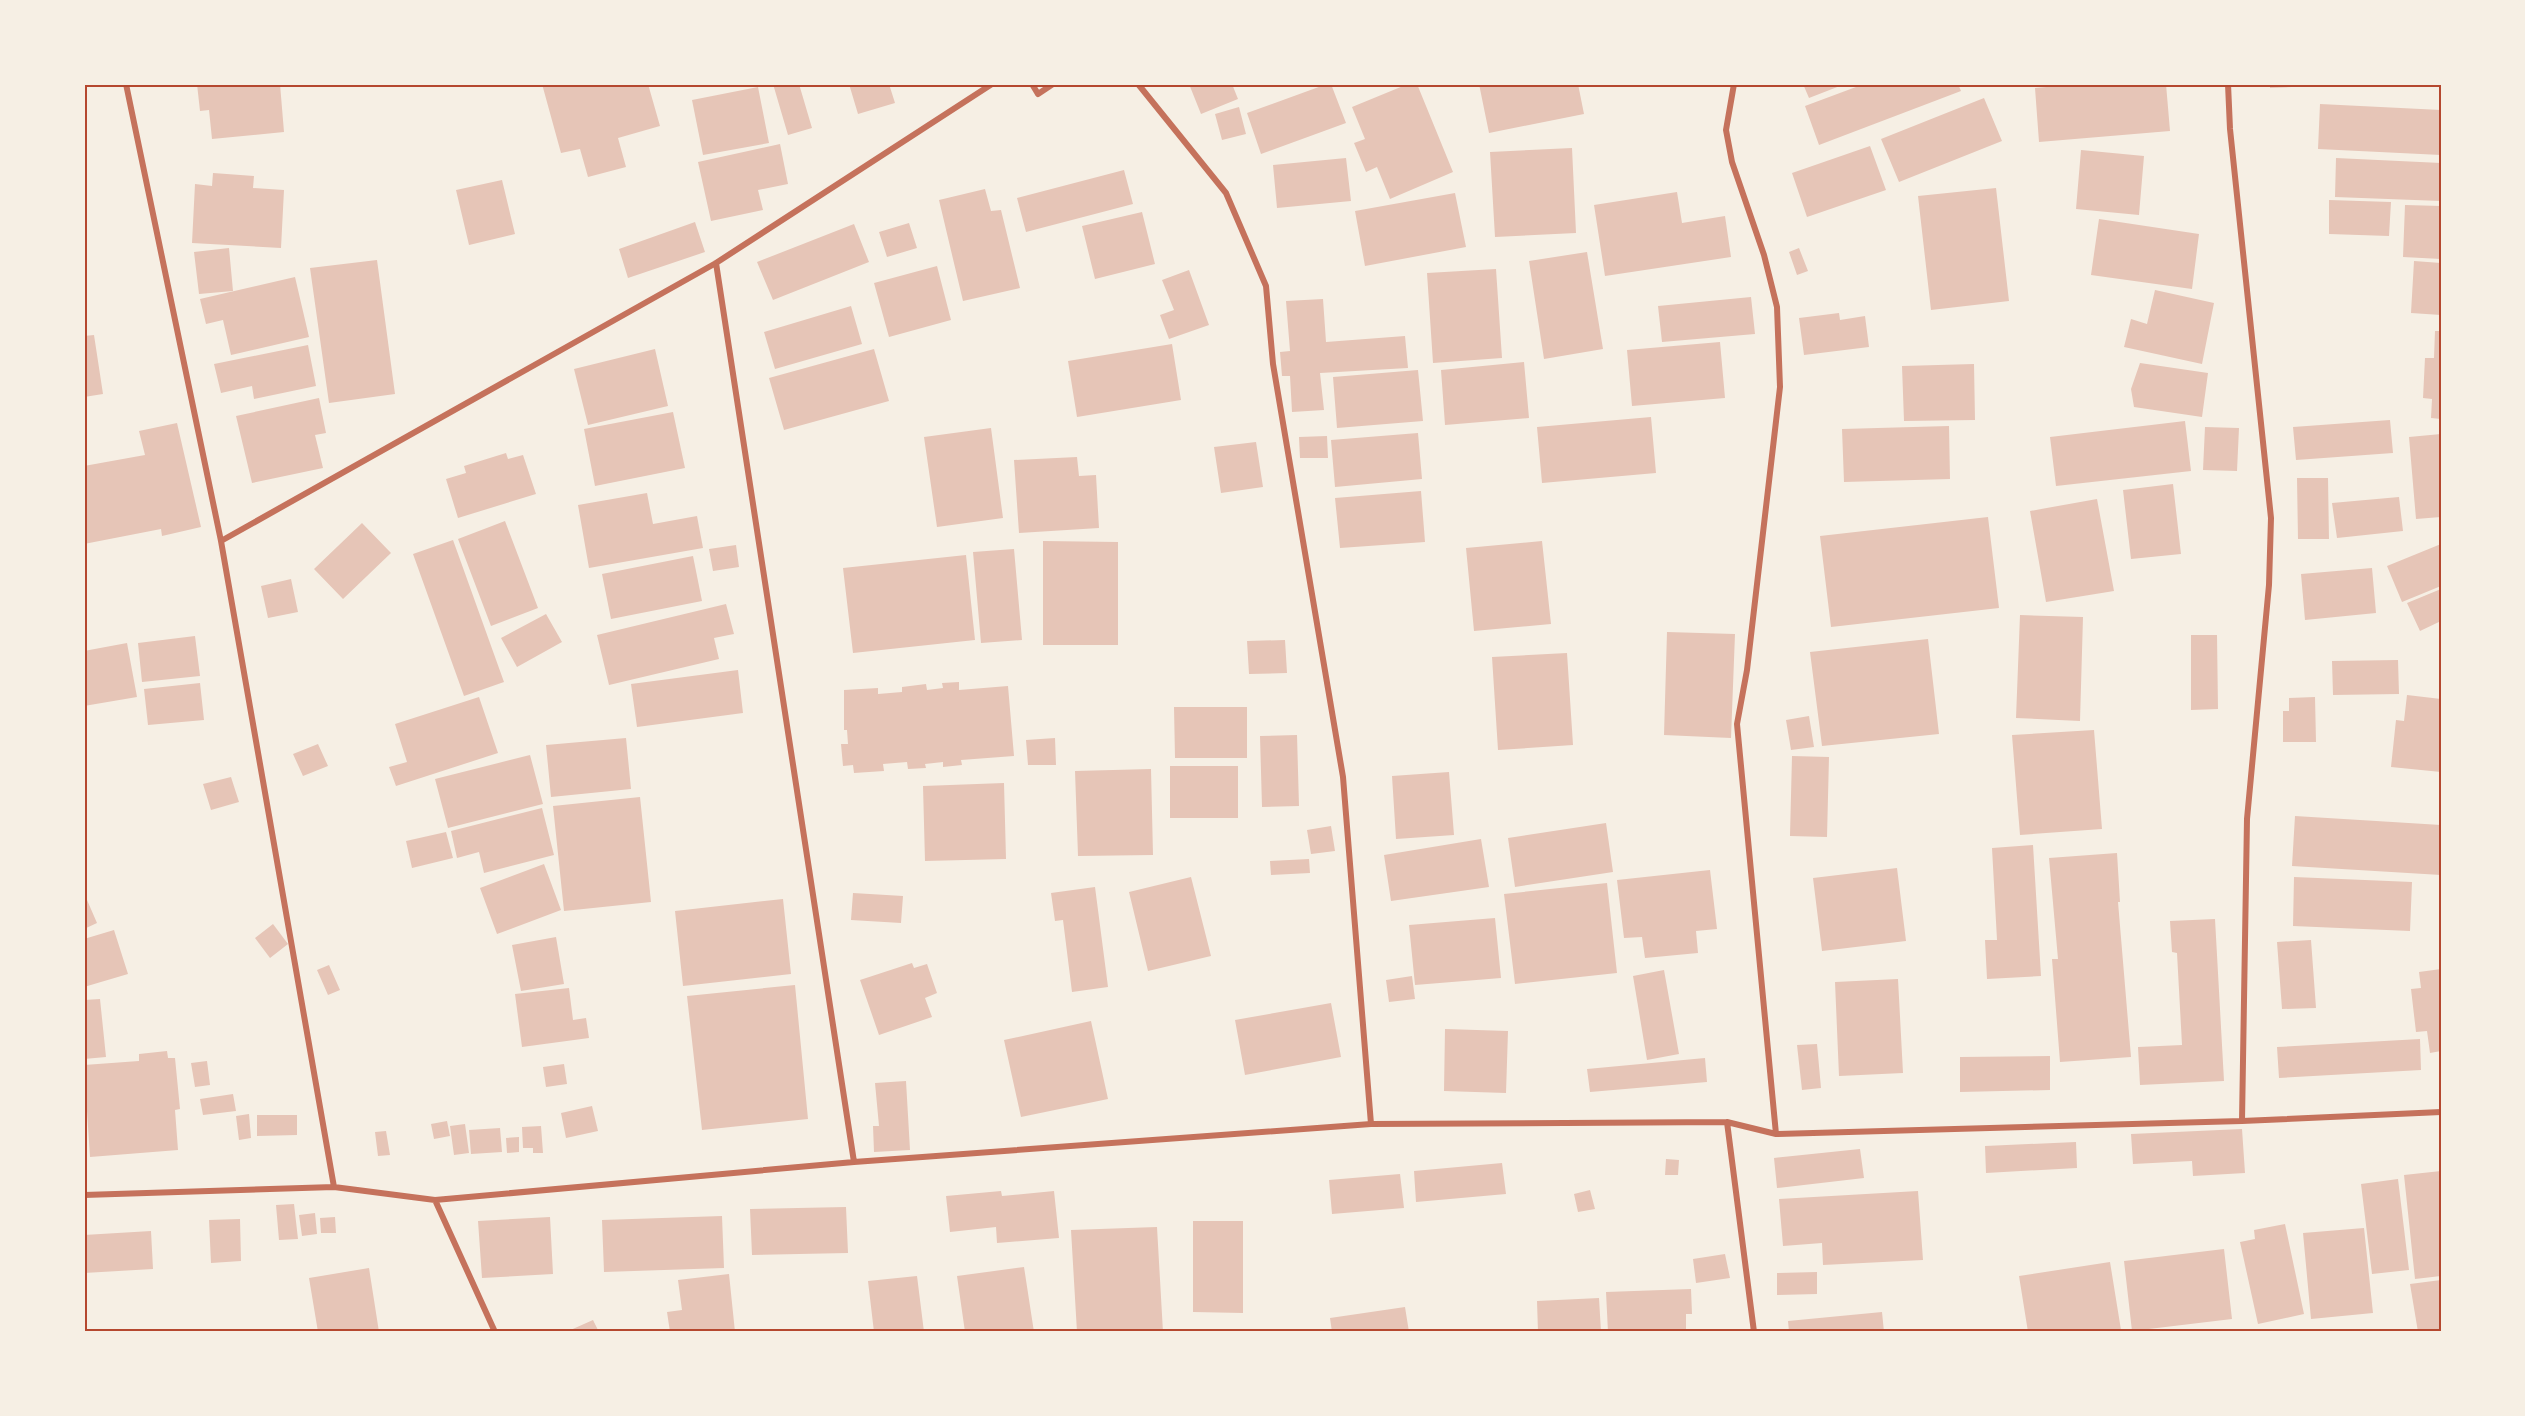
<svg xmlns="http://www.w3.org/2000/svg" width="2525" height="1416" viewBox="0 0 2525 1416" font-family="Signika,sans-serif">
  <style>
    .building { fill: #e6c5b7 }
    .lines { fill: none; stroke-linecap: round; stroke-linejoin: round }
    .minor { stroke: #c5725c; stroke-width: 6 }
    .neatline { fill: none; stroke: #b5482f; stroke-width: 2 }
  </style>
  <rect width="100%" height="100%" fill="#f6efe4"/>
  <!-- building -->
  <path class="building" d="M197,84h83l4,48 -72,7 -3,-29 -9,1z
    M542,84h106l12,42 -42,12 8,29 -38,10 -8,-28 -19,4z
    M773,84h26l13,44 -24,7z
    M849,84h40l6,19 -37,11z
    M1189,84h43l6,15 -37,15z
    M1327,84h4l15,39 -85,31 -14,-41z
    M1408,84h9l36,88 -63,27 -13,-32 -11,5 -12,-29 11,-4 -13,-32z
    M1479,84h99l6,30 -95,19z
    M1803,84h42l-36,14z
    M1864,84h94l3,7 -142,54 -14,-39z
    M2081,84h85l4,47 -131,11 -4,-54z
    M2270,84h46v2l-46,2z
    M758,87l11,56 -66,12 -11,-55z
    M1984,98l18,43 -103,41 -18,-43z
    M2320,104l121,6v45l-123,-6z
    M1239,107l7,27 -24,6 -7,-26z
    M780,144l8,40 -30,6 5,20 -52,11 -13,-59z
    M1870,146l16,44 -79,27 -15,-44z
    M1572,148l4,85 -81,4 -5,-85z
    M2081,150l63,6 -5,59 -63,-6z
    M1346,158l5,43 -74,7 -4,-43z
    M2336,158l105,5v38l-106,-4z
    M1124,170l9,34 -107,28 -9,-34z
    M213,173l41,3 -1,12 31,2 -3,58 -89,-5 3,-59 17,2z
    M502,180l13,54 -46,11 -13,-55z
    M1996,188l13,113 -78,9 -13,-114z
    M985,189l6,22 10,-1 19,78 -57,13 -24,-101z
    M1677,192l5,31 43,-7 6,41 -126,19 -11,-71z
    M1455,193l11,54 -101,19 -10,-55z
    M2329,200l62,2 -2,34 -60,-2z
    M2405,205l36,1v53l-38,-2z
    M1142,212l13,52 -60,15 -13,-53z
    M2099,219l100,15 -7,55 -101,-14z
    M695,222l10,30 -77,26 -9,-29z
    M909,223l8,25 -30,9 -8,-25z
    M854,224l15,38 -96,38 -16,-38z
    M229,248l4,43 -34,3 -5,-42z
    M1799,248l9,23 -11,4 -8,-23z
    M1587,252l16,97 -59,10 -15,-98z
    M377,260l18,134 -66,9 -19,-135z
    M2414,261l27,2v52l-30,-2z
    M937,266l14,54 -62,17 -15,-54z
    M1496,269l6,89 -69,5 -6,-90z
    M1189,270l20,55 -40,14 -9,-24 14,-5 -12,-30z
    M295,277l14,60 -78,18 -8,-35 -17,4 -6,-25z
    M2155,290l59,13 -12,61 -78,-17 7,-28 16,5z
    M1751,297l4,37 -93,8 -4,-36z
    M1323,299l3,43 79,-6 3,32 -88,5 4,37 -32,2 -2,-36h-8l-2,-24 10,-1 -4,-50z
    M851,306l11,38 -87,25 -11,-37z
    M1839,313l1,7 25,-4 4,31 -65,8 -5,-37z
    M2435,331h6v88l-10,-1 1,-19 -9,-1 2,-40h9z
    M94,335l9,59 -19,3v-61z
    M1720,342l5,56 -93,8 -5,-56z
    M1172,344l9,56 -104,17 -9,-56z
    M308,345l8,41 -62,13 -2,-13 -31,7 -7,-29z
    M655,349l13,57 -80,19 -14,-56z
    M874,349l15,52 -105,29 -15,-52z
    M1524,362l5,56 -84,7 -4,-55z
    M2140,363l68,10 -6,44 -68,-10 -3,-18z
    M1974,364l1,56 -71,1 -2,-55z
    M1418,370l5,51 -86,7 -4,-51z
    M319,398l7,35 -11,2 8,33 -71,15 -16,-67z
    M673,412l12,56 -90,18 -11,-57z
    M1651,417l5,56 -114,10 -5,-56z
    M2390,420l3,33 -97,7 -3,-33z
    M2185,421l6,50 -135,15 -6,-49z
    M177,423l24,104 -39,9 -1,-7 -77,15v-78l61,-11 -6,-24z
    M1949,426l1,53 -106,3 -2,-53z
    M2205,427l34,1 -2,43 -34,-1z
    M991,428l12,90 -66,9 -13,-90z
    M1418,433l4,46 -87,8 -4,-47z
    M2441,434v83l-25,2 -7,-82z
    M1327,436l1,22h-28l-1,-21z
    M1256,442l7,45 -42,6 -7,-46z
    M506,453l2,6 15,-4 13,39 -78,24 -12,-39 20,-6 -2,-7z
    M1077,457l2,19 17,-1 3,53 -80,5 -5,-73z
    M2297,478h31l1,61h-31z
    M2173,484l8,70 -50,5 -8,-69z
    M1421,491l4,51 -85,6 -5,-50z
    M647,493l6,31 44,-8 6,32 -114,20 -11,-63z
    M2399,497l4,34 -66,7 -5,-35z
    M2097,499l17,92 -68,11 -16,-91z
    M1988,517l11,91 -168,19 -11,-91z
    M505,521l33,87 -47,18 -33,-87z
    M362,523l29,30 -48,46 -29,-30z
    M453,540l51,142 -40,14 -51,-142z
    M1043,541l75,1v103h-75z
    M1542,541l9,83 -77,7 -8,-83z
    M2441,544v42l-39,16 -15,-36z
    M736,545l3,22 -26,4 -4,-22z
    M1014,549l8,91 -41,3 -8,-91z
    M966,555l9,85 -122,13 -10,-85z
    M693,556l9,45 -91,18 -9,-45z
    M2372,568l4,45 -71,7 -4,-46z
    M291,579l7,33 -30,6 -7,-32z
    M2441,589v32l-21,10 -13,-28z
    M726,604l8,30 -20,4 5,21 -110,26 -12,-50z
    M546,614l16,28 -45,25 -16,-29z
    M2020,615l63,2 -3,104 -64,-3z
    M1667,632l68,2 -4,104 -67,-3z
    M2191,635h26l1,74 -27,1z
    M195,636l5,40 -58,6 -4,-39z
    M1928,639l11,95 -117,12 -12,-94z
    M1285,640l2,33 -38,1 -2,-33z
    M127,643l10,54 -53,9v-55z
    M1567,653l6,92 -75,5 -6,-93z
    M2398,660l1,34 -66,1 -1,-34z
    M738,670l5,43 -106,14 -6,-43z
    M959,682v8l49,-4 6,70 -53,4 1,5 -19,2v-5l-18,2 1,4 -18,1 -1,-7 -24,2 1,7 -30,2 -1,-8 -10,1 -2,-22h7l-1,-14h-3v-40l34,-2v6l24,-2v-5l24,-3 1,6 16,-2 -1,-5z
    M200,683l4,37 -56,5 -4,-36z
    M2407,695l34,4v73l-50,-5 5,-47 8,1z
    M479,697l19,56 -102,33 -7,-19 18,-5 -12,-38z
    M2315,697l1,45h-33v-31h6v-13z
    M1174,707h73v51h-72z
    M1809,716l5,31 -23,3 -5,-30z
    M2094,730l8,99 -82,6 -8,-100z
    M1297,735l2,71 -37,1 -2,-71z
    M626,738l5,51 -80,8 -5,-52z
    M1055,738l1,27h-28l-2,-25z
    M318,744l10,22 -25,10 -10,-22z
    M530,755l13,49 -95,24 -13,-49z
    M1792,756l37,1 -2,80 -37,-1z
    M1170,766h68v52h-68z
    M1151,769l2,86 -75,1 -3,-85z
    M1449,772l5,63 -58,4 -4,-63z
    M231,777l8,25 -28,8 -8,-26z
    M1004,783l2,76 -81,2 -2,-75z
    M640,797l11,105 -87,9 -11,-105z
    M542,808l12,47 -70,18 -5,-21 -22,6 -6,-27z
    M2295,816l146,9v50l-149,-9z
    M1606,823l7,49 -98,15 -7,-49z
    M1331,826l4,25 -24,3 -4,-24z
    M446,832l7,26 -41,10 -6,-27z
    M1481,839l8,48 -98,14 -7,-46z
    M2033,845l8,131 -54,3 -2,-39h12l-5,-92z
    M2117,853l3,49h-2l13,155 -71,5 -8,-103h6l-9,-101z
    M1309,859l1,14 -39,2 -1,-14z
    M544,864l17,46 -64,24 -17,-46z
    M1897,868l9,73 -84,10 -9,-73z
    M1710,870l7,59 -21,2 2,22 -53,5 -3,-21 -18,1 -7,-58z
    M1191,877l20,79 -63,15 -19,-79z
    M2294,877l118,5 -2,49 -117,-5z
    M1607,883l10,90 -102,11 -11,-90z
    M1095,887l13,100 -36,5 -9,-72 -8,1 -4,-28z
    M84,893l13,30 -13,6z
    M853,893l50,3 -2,27 -50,-3z
    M783,899l8,75 -108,12 -8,-75z
    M1495,918l6,60 -86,7 -6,-60z
    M2215,919l9,162 -84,4 -2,-38 44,-2 -5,-92 -5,-1 -2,-31z
    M273,924l15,20 -18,14 -15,-20z
    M114,930l14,44 -44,13v-48z
    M556,937l8,47 -43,7 -9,-46z
    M2311,940l5,68 -34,1 -5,-67z
    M912,963l2,5 13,-4 10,29 -12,5 7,19 -53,18 -19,-55z
    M329,965l11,25 -12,5 -11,-25z
    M2441,969v82l-11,2 -3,-22 -11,1 -5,-43 10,-1 -2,-16z
    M1664,970l15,84 -32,6 -14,-84z
    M1412,976l3,23 -26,3 -3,-22z
    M1898,979l5,94 -64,3 -4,-94z
    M795,985l13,134 -106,11 -15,-134z
    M569,988l4,32 13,-2 3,20 -67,9 -7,-53z
    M100,999l6,58 -22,2v-59z
    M1331,1003l10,54 -96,18 -10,-55z
    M1091,1021l17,78 -87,18 -17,-77z
    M1445,1029l63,2 -2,62 -62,-2z
    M2420,1039l1,31 -142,8 -2,-31z
    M1817,1044l4,44 -19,2 -5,-45z
    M167,1051l1,7h7l5,51 -5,1 3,40 -88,7 -6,-92 55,-4v-7z
    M2050,1056v34l-90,2v-35z
    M1705,1058l2,24 -117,10 -3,-23z
    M207,1061l3,24 -15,2 -4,-24z
    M564,1064l3,20 -21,3 -3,-20z
    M906,1081l4,69 -36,2 -1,-26h6l-4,-43z
    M233,1094l3,17 -33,4 -3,-16z
    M592,1106l6,25 -32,7 -5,-25z
    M249,1114l2,24 -12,2 -3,-24z
    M257,1115h40v20l-40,1z
    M447,1121l3,15 -16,3 -3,-15z
    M465,1124l4,29 -15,2 -4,-29z
    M541,1126l2,27h-10v-5h-10l-1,-21z
    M500,1128l2,24 -31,2 -2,-24z
    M2242,1129l3,44 -52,3 -1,-15 -59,3 -2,-30z
    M386,1131l4,24 -12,1 -3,-24z
    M519,1137v15l-12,1 -1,-15z
    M2076,1142l1,26 -91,5 -1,-27z
    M1860,1149l4,29 -87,10 -3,-30z
    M1666,1159l13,1 -1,15h-13z
    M1502,1163l4,31 -90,8 -2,-31z
    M2441,1171v105l-26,3 -11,-104z
    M1400,1174l4,34 -72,6 -3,-34z
    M2398,1179l11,91 -37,4 -11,-90z
    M1590,1190l5,19 -17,3 -4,-18z
    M1001,1191l1,5 52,-5 5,47 -62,5 -1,-16 -46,5 -4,-36z
    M1918,1191l5,69 -100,5 -1,-22 -39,3 -4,-47z
    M294,1204l4,35 -19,1 -3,-35z
    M846,1207l2,46 -96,2 -2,-46z
    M315,1213l2,21 -15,2 -3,-21z
    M722,1216l2,52 -120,4 -2,-52z
    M335,1217l1,16h-15l-1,-15z
    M550,1217l3,57 -71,4 -4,-57z
    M240,1219l1,42 -30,2 -2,-43z
    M1193,1221h50v92l-50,-1z
    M2285,1224l19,90 -46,10 -18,-82 15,-3 -1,-9z
    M1157,1227l6,105h-86l-6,-102z
    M2364,1228l9,85 -62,6 -8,-86z
    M151,1231l2,38 -69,4v-38z
    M2224,1249l8,70 -100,12 -8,-70z
    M1725,1254l5,24 -34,5 -3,-24z
    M2110,1262l11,68 -93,2 -9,-56z
    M1024,1267l10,65h-69l-8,-56z
    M369,1268l10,64h-61l-9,-54z
    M1817,1272v22l-40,1v-22z
    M729,1274l6,58h-65l-3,-20 15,-2 -4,-30z
    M917,1276l7,56h-50l-6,-51z
    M2441,1280v52h-23l-8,-48z
    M1691,1289l1,25h-6v18h-78l-2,-40z
    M1599,1298l2,34h-63l-1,-31z
    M1405,1307l4,25h-77l-2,-14z
    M1882,1312l2,20h-95l-1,-11z
    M593,1320l6,12h-33z"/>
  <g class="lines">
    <!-- minor -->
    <path class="minor" d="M126,84l95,457 113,646
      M1032,84l6,10
      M1138,84l88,109 40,93 7,78 70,413 28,347
      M1734,84l-8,46 6,32 32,93 13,52 3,80 -33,283 -10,54 39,410
      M2228,84l2,45 41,389 -2,67 -22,234 -5,302
      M1038,94l15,-10
      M716,263l138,899
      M221,541l495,-278 276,-179
      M1727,1122l27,210
      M84,1195l250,-8 101,13 419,-38 517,-38 356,-2 49,12 466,-13 199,-9
      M435,1200l60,132"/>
  </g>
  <!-- border -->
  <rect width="2525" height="1416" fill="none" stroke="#f6efe4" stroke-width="171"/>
  <rect x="86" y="86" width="2354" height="1244" class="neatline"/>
</svg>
